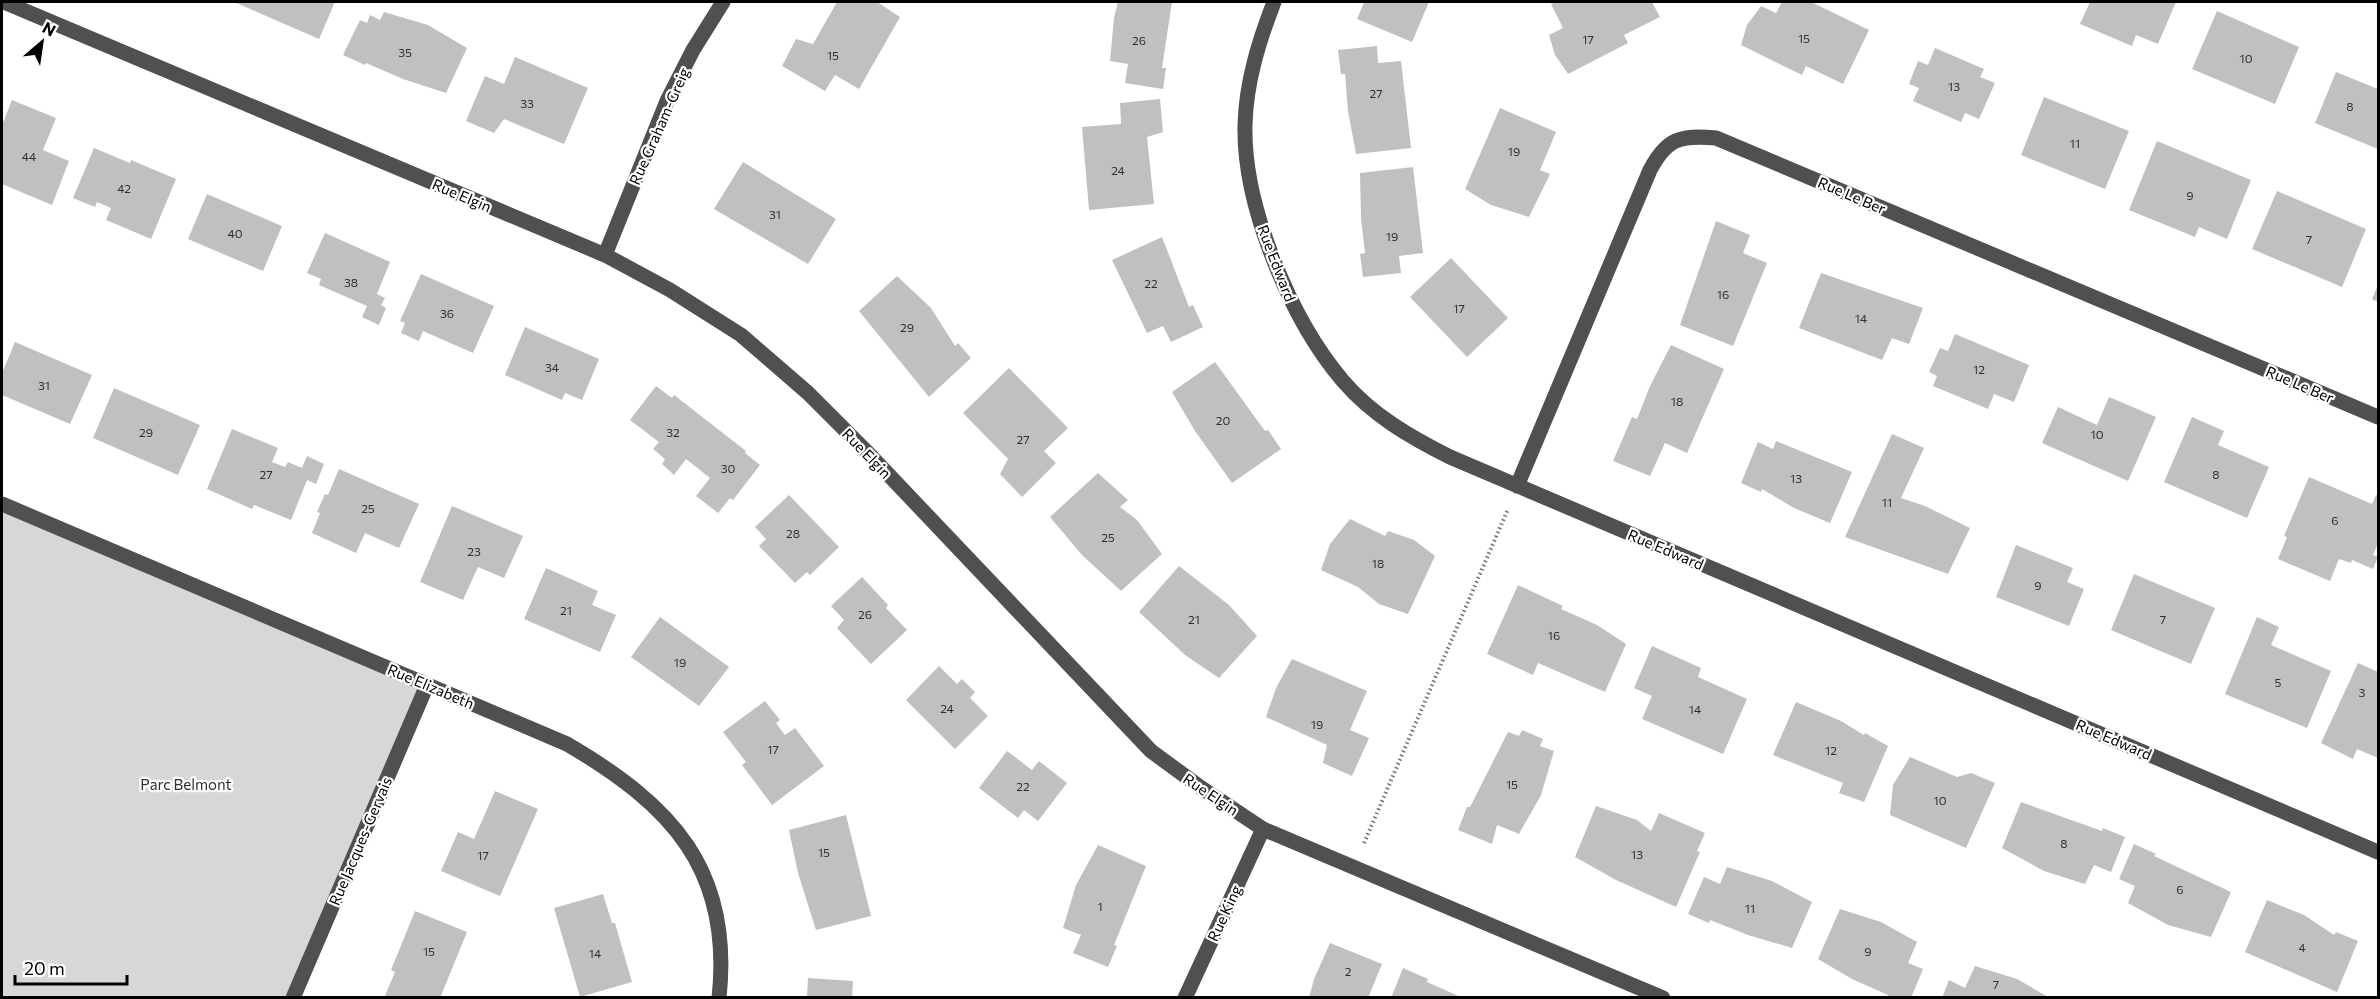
<svg xmlns="http://www.w3.org/2000/svg" width="2380" height="999" viewBox="0 0 2380 999" font-family="Commissioner,sans-serif">
  <style>
    .green { fill: #d7d7d7 }
    .building { fill: #c0c0c0 }
    .lines { fill: none; stroke-linecap: round; stroke-linejoin: round }
    .path { stroke: #727272; stroke-width: 4; stroke-dasharray: 1.5 3; stroke-linecap: butt }
    .minor { stroke: #505050; stroke-width: 15 }
    .labels { text-anchor: middle; dominant-baseline: central; stroke-width: 4.5; stroke-linejoin: round; paint-order: stroke }
    .number-label { font-size: 12px; fill: #303030 }
    .street-label { font-size: 15px; fill: #000; stroke: #fff }
    .park-label { font-size: 15px; fill: #2e2e2e; stroke: #fff }
  </style>
  <rect width="100%" height="100%" fill="#fff"/>
  <!-- green -->
  <path class="green" d="M2,504l425,181 -134,312h-291z"/>
  <!-- building -->
  <path class="building" d="M234,2h101l-16,37z
    M837,2h40l23,15 -41,72 -24,-14 -10,16 -43,-25 14,-27 17,5z
    M1118,2h54l-10,66h4l-3,21 -38,-6 3,-19 -18,-3 4,-43z
    M1364,2h65l-17,40 -55,-23z
    M1557,2h95l8,15 -36,18 4,8 -60,31 -13,-19 -6,-20 14,-7 -12,-24z
    M1782,2h29l58,28 -26,54 -37,-18 -4,9 -61,-30 6,-20 14,-19 15,7z
    M2090,2h86l-18,42 -22,-9 -4,11 -52,-22z
    M2217,11l82,36 -24,57 -83,-35z
    M384,12l44,13 39,23 -21,45 -43,-14 -37,-16 -1,2 -22,-10 17,-35 7,3 3,-8 10,5z
    M1377,46l1,17 23,-2 10,87 -55,6 -8,-43 -3,-37h-4l-3,-24z
    M1935,48l49,21 -4,8 15,6 -16,36 -14,-6 -4,9 -48,-21 6,-13 -10,-4 9,-23 10,4z
    M515,57l73,31 -24,56 -60,-25 -10,14 -28,-12 19,-45 19,8z
    M2336,72l42,17v60l-63,-26z
    M2044,97l85,34 -24,58 -84,-34z
    M1160,99l3,33 -16,5 7,67 -65,6 -7,-83 39,-3 -1,-21z
    M12,100l44,18 -13,32 26,11 -17,44 -50,-21v-59z
    M1500,108l56,24 -16,38 10,4 -21,43 -38,-12 -26,-16z
    M2157,141l94,39 -24,59 -28,-12 -4,10 -66,-27z
    M94,148l36,15 1,-3 45,19 -25,60 -45,-19 5,-12 -14,-6 -2,5 -22,-9z
    M743,162l93,57 -28,45 -94,-55z
    M1413,167l10,86 -24,3 2,17 -38,4 -3,-23 5,-1 -4,-35 -1,-45z
    M2277,191l89,38 -24,58 -90,-38z
    M207,194l75,32 -19,45 -75,-32z
    M1716,221l34,14 -7,18 24,10 -34,83 -53,-21z
    M325,233l65,29 -13,32 8,4 -4,7 5,3 -7,17 -17,-8 5,-11 -48,-21 2,-6 -14,-6z
    M1162,237l27,70 4,-2 10,22 -32,15 -8,-16 -16,7 -35,-73z
    M1451,258l57,60 -41,39 -57,-60z
    M1821,273l102,35 -14,36 -17,-6 -10,22 -83,-32z
    M421,274l73,32 -21,47 -50,-22 -4,10 -18,-8 4,-10 -5,-2z
    M897,276l34,32 24,38 3,-3 13,15 -42,39 -70,-86z
    M2378,285v17l-6,-3z
    M525,327l74,32 -17,41 -17,-7 -3,7 -57,-25z
    M1955,334l74,31 -15,37 -20,-8 -6,15 -55,-23 4,-10 -8,-4 11,-24 8,3z
    M15,342l77,33 -22,49 -68,-29v-22z
    M1671,345l53,24 -37,84 -22,-10 -15,33 -37,-15 19,-44 5,2 13,-33z
    M1215,362l50,69 3,-1 13,19 -49,34 -37,-52 -23,-39z
    M1009,368l59,60 -24,23 12,12 -34,34 -22,-23 8,-15 -45,-46z
    M656,386l16,12 2,-3 72,56 -1,2 15,12 -27,35 -3,-2 -12,15 -22,-17 14,-18 -24,-19 -12,16 -12,-11 3,-5 -12,-10 6,-7 -29,-22z
    M114,388l86,37 -22,50 -85,-37z
    M2109,397l47,20 -28,64 -86,-38 16,-36 39,18z
    M2192,417l32,14 -6,14 51,22 -22,51 -83,-36z
    M232,429l46,19 -6,14 13,5 3,-5 14,6 5,-12 17,8 -8,20 -9,-4 -16,40 -37,-15 -2,4 -45,-20z
    M1892,434l32,14 -23,50 24,8 45,22 -22,46 -103,-37z
    M1776,441l76,31 -22,51 -36,-15 -32,-19 -1,3 -20,-9 17,-41 15,7z
    M339,469l80,35 -20,44 -34,-15 -9,20 -44,-20 8,-20 -3,-1 8,-18 3,1z
    M1098,473l30,27 -8,7 17,13 25,34 -41,37 -39,-36 -32,-38z
    M2309,477l63,27 4,-9 2,1v47l-5,12 5,2 -5,12 -21,-9 -1,3 -12,-4 -9,22 -52,-22 9,-22 -3,-1z
    M789,495l50,52 -29,28 -3,-3 -12,11 -36,-37 7,-7 -11,-12z
    M452,506l71,30 -19,42 -26,-11 -15,33 -43,-18z
    M1350,519l35,17 3,-5 26,9 21,16 -27,58 -29,-10 -21,-17 -37,-17 9,-26z
    M2016,545l57,23 -6,14 17,7 -15,37 -73,-29z
    M1179,566l50,39 28,31 -38,42 -34,-23 -46,-43z
    M546,568l52,23 -6,14 24,10 -16,37 -76,-33z
    M2134,574l81,34 -24,56 -80,-34z
    M862,577l26,28 -2,3 21,22 -36,34 -34,-36 7,-8 -13,-14z
    M1518,585l45,21 -2,3 36,16 29,19 -21,48 -67,-29 -5,12 -46,-21z
    M660,617l69,50 -30,39 -68,-49z
    M2257,617l22,10 -8,18 60,26 -24,57 -82,-34z
    M1652,646l49,22 -3,9 49,22 -24,55 -81,-35 10,-23 -18,-8z
    M1292,659l75,32 -17,39 19,8 -17,38 -29,-13 4,-18 -61,-28 10,-29z
    M2358,663l20,9v86l-21,-9 -4,10 -32,-16z
    M939,666l18,18 5,-5 13,13 -5,6 18,18 -33,33 -49,-49z
    M765,701l15,19 -4,3 9,12 10,-7 29,38 -52,39 -30,-40 4,-3 -23,-30z
    M1796,702l45,19 23,14 1,-2 23,13 -24,56 -25,-9 4,-10 -70,-28z
    M1522,730l21,9 -3,7 14,5 -13,44 -22,39 -22,-9 -5,19 -34,-14 9,-23h3l38,-75 11,4z
    M1007,751l25,19 7,-9 28,22 -29,38 -14,-11 -6,8 -39,-30z
    M1910,757l47,20 14,-4 24,10 -29,65 -76,-33 3,-30z
    M495,791l43,18 -38,87 -59,-25 17,-39 16,7z
    M2021,802l81,29 1,-3 22,9 -14,35 -17,-7 -9,19 -41,-13 -42,-23z
    M1596,806l41,14 14,11 8,-18 46,20 -8,18 3,1 -24,55 -60,-27 -41,-23z
    M846,815l25,101 -55,14 -18,-57 -9,-43z
    M2134,844l22,10 -2,2 77,36 -20,45 -43,-12 -40,-22 7,-17 -16,-7z
    M1098,845l48,21 -32,79 3,1 -9,21 -35,-14 8,-18 -18,-7 13,-43z
    M1727,867l45,14 40,21 -20,46 -44,-13 -38,-15 -1,3 -21,-9 16,-37 16,7z
    M603,894l9,29h3l17,59 -52,15 -26,-89z
    M2267,900l37,15 30,20 2,-3 22,9 -21,51 -92,-40z
    M1840,909l41,13 36,20 -9,21 15,6 -12,29h-24l1,-3 -36,-16 -34,-20z
    M415,911l52,21 -27,66h-56l11,-26 -4,-2z
    M1330,943l52,21 -14,34h-59l5,-19z
    M1975,966l42,13 33,19h-108l7,-18 16,8z
    M1403,968l25,11 -1,3 36,16h-72z
    M808,978l45,3 -1,17 -45,-2z"/>
  <g class="lines">
    <!-- path -->
    <path class="path" d="M1364,843l144,-334"/>
    <!-- minor -->
    <path class="minor" d="M4,2l601,253 65,35 71,45 67,58 58,58 285,300 49,36 63,42 400,169
      M1274,2c-15,39 -28,80 -29,123 -2,81 46,195 98,256 29,34 67,56 107,76l928,395
      M605,255l62,-154 26,-51 30,-48
      M1517,486l133,-316c17,-32 30,-35 66,-32l662,279
      M2,504l565,240c104,61 166,125 152,254
      M293,998l134,-313
      M1185,998l78,-169"/>
  </g>
  <g class="labels">
    <!-- number labels -->
    <g class="number-label">
      <text x="1804" y="38">15</text>
      <text x="1588" y="39">17</text>
      <text x="1139" y="40">26</text>
      <text x="405" y="52">35</text>
      <text x="833" y="55">15</text>
      <text x="2246" y="58">10</text>
      <text x="1954" y="86">13</text>
      <text x="1376" y="93">27</text>
      <text x="527" y="103">33</text>
      <text x="2350" y="106">8</text>
      <text x="2075" y="143">11</text>
      <text x="1514" y="151">19</text>
      <text x="29" y="156">44</text>
      <text x="1118" y="170">24</text>
      <text x="124" y="188">42</text>
      <text x="2190" y="195">9</text>
      <text x="775" y="214">31</text>
      <text x="235" y="233">40</text>
      <text x="1392" y="236">19</text>
      <text x="2309" y="239">7</text>
      <text x="351" y="282">38</text>
      <text x="1151" y="283">22</text>
      <text x="1723" y="294">16</text>
      <text x="1459" y="308">17</text>
      <text x="447" y="313">36</text>
      <text x="1861" y="318">14</text>
      <text x="907" y="327">29</text>
      <text x="552" y="367">34</text>
      <text x="1979" y="369">12</text>
      <text x="44" y="385">31</text>
      <text x="1677" y="401">18</text>
      <text x="1223" y="420">20</text>
      <text x="146" y="432">29</text>
      <text x="673" y="432">32</text>
      <text x="2097" y="434">10</text>
      <text x="1023" y="439">27</text>
      <text x="728" y="468">30</text>
      <text x="266" y="474">27</text>
      <text x="2216" y="474">8</text>
      <text x="1796" y="478">13</text>
      <text x="1887" y="502">11</text>
      <text x="368" y="508">25</text>
      <text x="2335" y="520">6</text>
      <text x="793" y="533">28</text>
      <text x="1108" y="537">25</text>
      <text x="474" y="551">23</text>
      <text x="1378" y="563">18</text>
      <text x="2038" y="585">9</text>
      <text x="566" y="610">21</text>
      <text x="865" y="614">26</text>
      <text x="1194" y="619">21</text>
      <text x="2163" y="619">7</text>
      <text x="1554" y="635">16</text>
      <text x="680" y="662">19</text>
      <text x="2278" y="682">5</text>
      <text x="2362" y="692">3</text>
      <text x="947" y="708">24</text>
      <text x="1695" y="709">14</text>
      <text x="1317" y="724">19</text>
      <text x="773" y="749">17</text>
      <text x="1831" y="750">12</text>
      <text x="1512" y="784">15</text>
      <text x="1023" y="786">22</text>
      <text x="1940" y="800">10</text>
      <text x="2064" y="843">8</text>
      <text x="824" y="852">15</text>
      <text x="1637" y="854">13</text>
      <text x="483" y="855">17</text>
      <text x="2180" y="889">6</text>
      <text x="1100" y="906">1</text>
      <text x="1750" y="908">11</text>
      <text x="2302" y="947">4</text>
      <text x="429" y="951">15</text>
      <text x="1868" y="951">9</text>
      <text x="595" y="953">14</text>
      <text x="1348" y="971">2</text>
      <text x="1996" y="984">7</text>
    </g>
    <!-- street labels -->
    <g class="street-label">
      <text transform="translate(659 126) rotate(-66)">Rue Graham-Greig</text>
      <text transform="translate(462 195) rotate(23)">Rue Elgin</text>
      <text transform="translate(1852 195) rotate(23)">Rue Le Ber</text>
      <text transform="translate(1277 263) rotate(69)">Rue Edward</text>
      <text transform="translate(2300 384) rotate(23)">Rue Le Ber</text>
      <text transform="translate(867 453) rotate(46)">Rue Elgin</text>
      <text transform="translate(1666 549) rotate(23)">Rue Edward</text>
      <text transform="translate(431 686) rotate(23)">Rue Elizabeth</text>
      <text transform="translate(2114 739) rotate(23)">Rue Edward</text>
      <text transform="translate(1211 794) rotate(34)">Rue Elgin</text>
      <text transform="translate(360 841) rotate(-67)">Rue Jacques-Gervais</text>
      <text transform="translate(1224 913) rotate(-65)">Rue King</text>
    </g>
    <!-- park labels -->
    <g class="park-label">
      <text x="186" y="784">Parc Belmont</text>
    </g>
  </g>
  <!-- border -->
  <rect width="2380" height="999" fill="none" stroke="#000000" stroke-width="6"/>
  <!-- north arrow -->
  <g transform="translate(42 42) rotate(29)" stroke="#ffffff" stroke-width="4.5" paint-order="stroke">
  <path d="M0-4.5L10 22L0 15L-10 22Z" fill="#000000"/>
  <text y="-9" font-size="16" font-weight="bold" text-anchor="middle" fill="#000000">N</text>
  </g>
  <!-- scale -->
  <path d="M15 975v9h112v-9" fill="none" stroke="#000000" stroke-width="3"/>
  <text x="24" y="975" font-size="18" fill="#000000" stroke="#ffffff" stroke-width="4.5" paint-order="stroke">20 m</text>
</svg>
